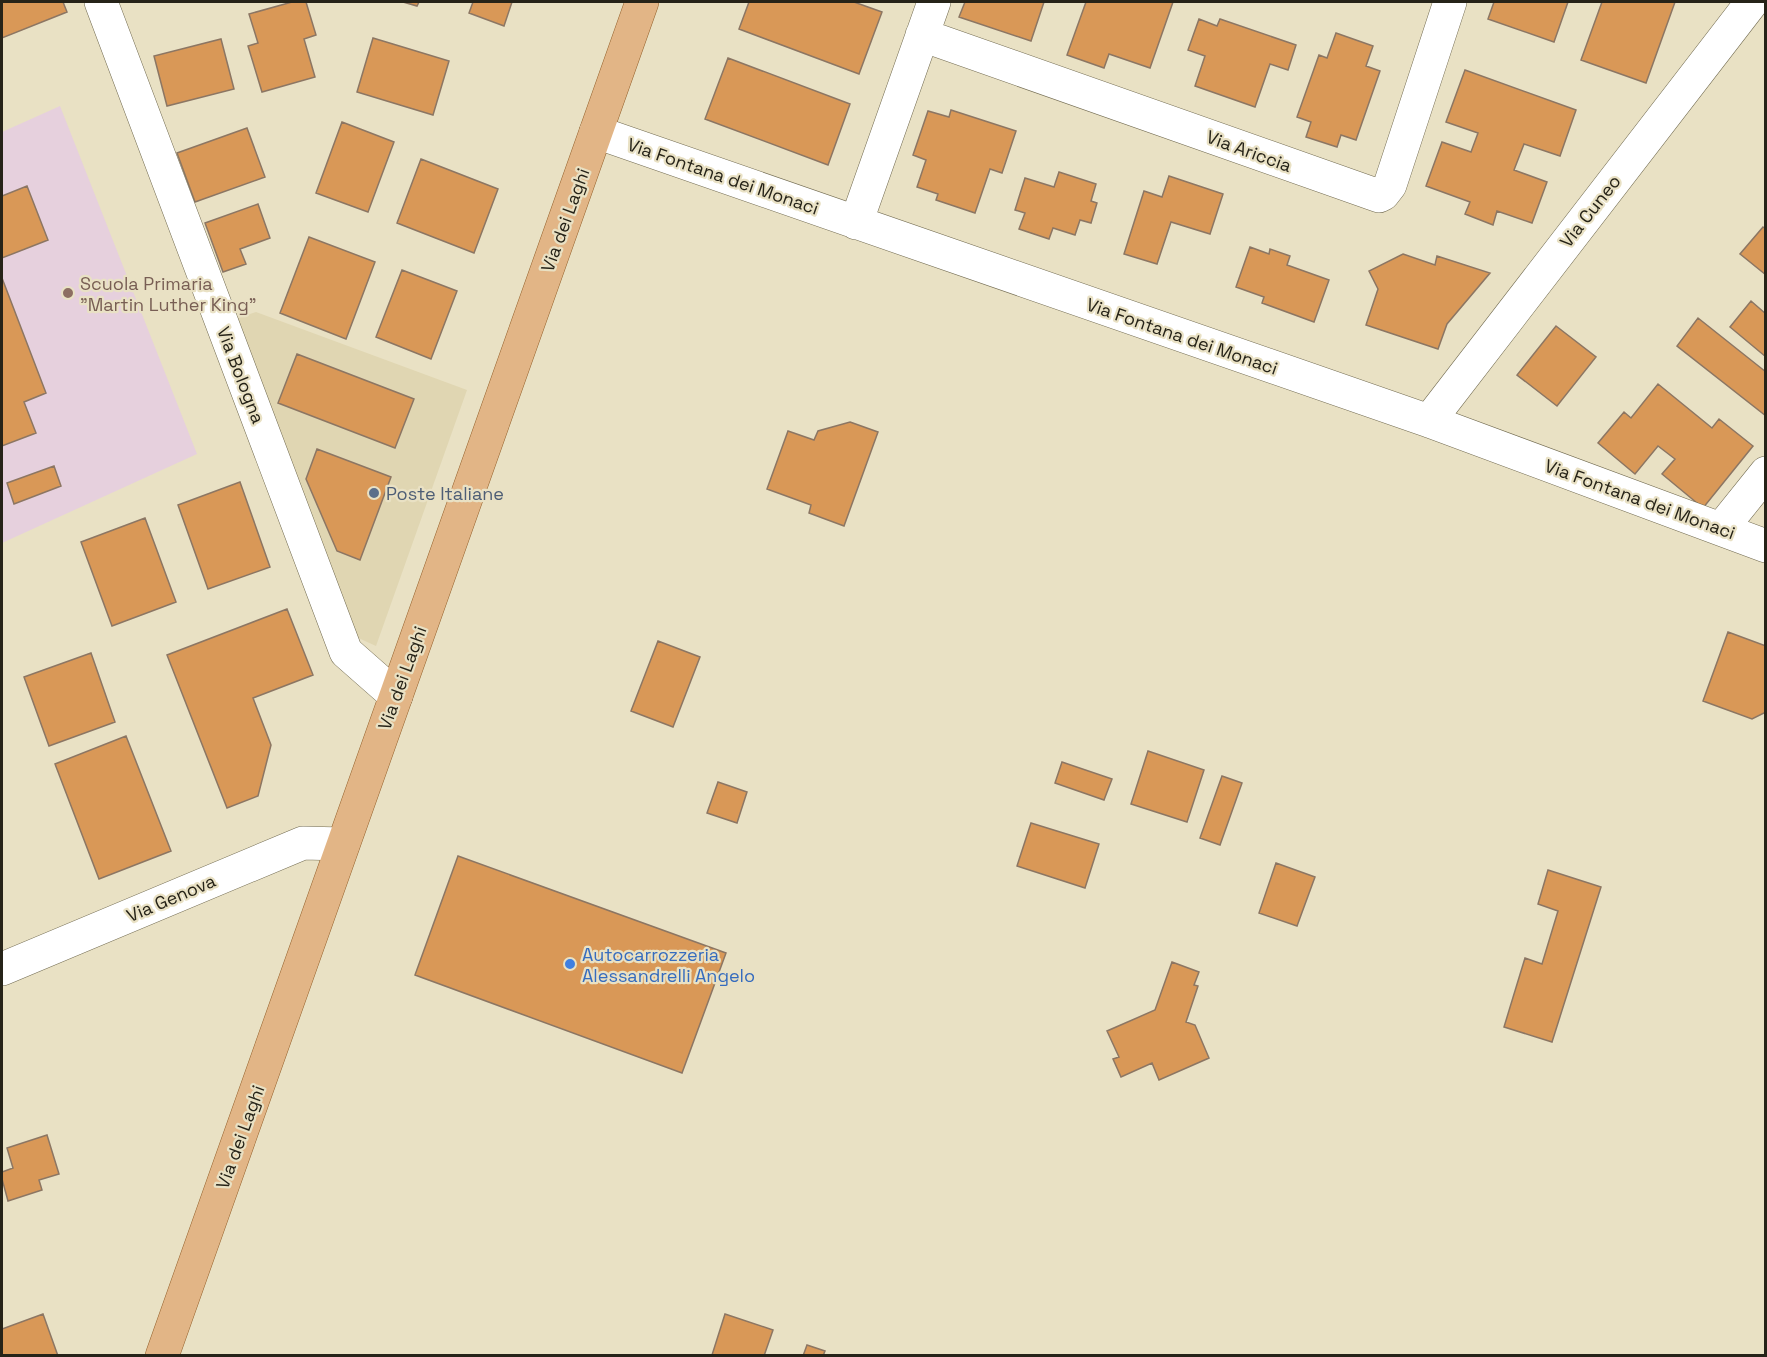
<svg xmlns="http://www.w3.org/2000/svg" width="1767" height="1357" viewBox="0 0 1767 1357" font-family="'Space Grotesk',sans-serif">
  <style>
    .built { fill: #e0d6b2 }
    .education { fill: #e6d0dd }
    .building { fill: #d99857; stroke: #8c7663; stroke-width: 1.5 }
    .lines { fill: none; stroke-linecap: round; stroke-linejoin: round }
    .minor-casing { stroke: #726b51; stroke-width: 34 }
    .major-casing { stroke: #94612c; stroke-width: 34 }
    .minor { stroke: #fff; stroke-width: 33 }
    .major { stroke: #e2b586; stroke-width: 33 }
    .education-dot { fill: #8d6e63; stroke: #e9e1c4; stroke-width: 2 }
    .service-dot { fill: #5c6f8a; stroke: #e9e1c4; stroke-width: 2 }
    .shop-dot { fill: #3f7fe0; stroke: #e9e1c4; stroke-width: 2 }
    .labels { text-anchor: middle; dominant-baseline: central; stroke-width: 4.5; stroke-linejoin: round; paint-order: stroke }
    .street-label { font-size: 18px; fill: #262318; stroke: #e9e1c4 }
    .education-label { font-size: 18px; fill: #785e54; stroke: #e9e1c4; text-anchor: start }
    .service-label { font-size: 18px; fill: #4e5e75; stroke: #e9e1c4; text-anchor: start }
    .shop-label { font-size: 18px; fill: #366cbe; stroke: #e9e1c4; text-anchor: start }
  </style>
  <rect width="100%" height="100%" fill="#e9e1c4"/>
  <!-- built -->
  <path class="built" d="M256,312l211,78 -91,256 -22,-10 -122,-316z"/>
  <!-- education -->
  <path class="education" d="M60,106l137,348 -195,89v-411z"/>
  <!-- building -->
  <path class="building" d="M2,2h61l4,10 -65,26z
    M292,2h14l10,33 -12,4 11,38 -53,15 -14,-46 10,-3 -9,-29z
    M403,2h16l-2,4z
    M473,2h39l-8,24 -35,-13z
    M749,2h105l28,10 -23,62 -120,-45z
    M965,2h79l-13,39 -72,-24z
    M1086,2h87l-23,66 -41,-14 -5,14 -37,-13z
    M1494,2h74l-14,40 -66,-23z
    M1602,2h73l-29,81 -65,-23z
    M1199,19l18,7 3,-7 76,26 -8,25 -18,-6 -15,43 -60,-21 10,-30 -17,-6z
    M1336,33l37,13 -7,20 14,5 -24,69 -15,-5 -4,12 -31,-10 5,-15 -14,-5 22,-62 8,3z
    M373,38l76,23 -16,54 -76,-23z
    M221,39l13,50 -67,17 -13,-50z
    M728,58l122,46 -22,61 -123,-46z
    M1465,70l111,40 -16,46 -36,-12 -10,26 33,12 -15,41 -35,-12 -4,14 -28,-11 5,-12 -44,-16 16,-44 29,10 7,-19 -32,-11z
    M951,110l65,21 -14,42 -12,-4 -15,44 -39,-13 2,-6 -21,-7 9,-27 -13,-5 15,-44 21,6z
    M342,122l52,20 -26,70 -52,-19z
    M247,128l18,49 -70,25 -18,-49z
    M421,159l77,30 -24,64 -77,-30z
    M1059,172l37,12 -5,17 6,2 -6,20 -11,-3 -5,15 -22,-7 -4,11 -30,-10 6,-16 -10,-3 10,-32 29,9z
    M1169,176l54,18 -13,40 -39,-12 -14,42 -33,-10 20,-63 18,6z
    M27,186l21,54 -46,18v-62z
    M258,204l12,34 -30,11 6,15 -23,8 -18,-49z
    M1763,227l3,2v46l-26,-21z
    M309,237l66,25 -29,77 -66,-26z
    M1250,247l19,7 1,-5 20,7 -3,9 42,15 -15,42 -52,-19 2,-6 -28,-10z
    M1403,254l32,11 2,-9 53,17 -43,51 -9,25 -72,-24 12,-36 -9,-18z
    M402,270l55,21 -26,68 -55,-22z
    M2,278l44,115 -22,9 12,31 -34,13z
    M1751,301l15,13v43l-36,-30z
    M1698,318l68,54v44l-89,-70z
    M1556,326l40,31 -39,49 -40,-31z
    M297,354l117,45 -19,49 -117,-45z
    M1658,384l54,44 7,-9 34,27 -50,62 -41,-34 13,-15 -17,-13 -23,28 -37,-31 26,-31 7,6z
    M850,422l28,10 -34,94 -35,-13 2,-8 -44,-16 21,-58 26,9 4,-9z
    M317,449l74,28 -31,83 -23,-9 -31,-72z
    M54,466l7,20 -47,18 -7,-21z
    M240,482l30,85 -62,22 -30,-84z
    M145,518l31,84 -64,24 -31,-84z
    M287,609l26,66 -60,23 18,47 -13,51 -31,12 -60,-153z
    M1728,632l38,14v66l-14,7 -49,-18z
    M658,641l42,16 -27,70 -42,-16z
    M91,653l24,69 -66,24 -25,-69z
    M126,736l45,115 -72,28 -44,-115z
    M1148,751l56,19 -17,52 -56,-18z
    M1062,762l50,17 -8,21 -49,-17z
    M1222,776l20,7 -22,62 -20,-7z
    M718,782l29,10 -10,31 -30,-10z
    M1031,823l68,21 -14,44 -68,-22z
    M458,856l268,97 -44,120 -267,-98z
    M1276,863l39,14 -18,49 -38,-13z
    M1548,870l53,17 -49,155 -48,-15 21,-69 17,6 16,-53 -20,-7z
    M1172,962l27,10 -5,13 4,1 -12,36 9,3 14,33 -50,22 -7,-17 -31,14 -8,-18 6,-2 -12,-26 48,-21z
    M47,1135l12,39 -20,6 3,10 -34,11 -6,-22v-7l11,-4 -6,-20z
    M43,1314l15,42h-56v-27z
    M725,1314l48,16 -9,26 -52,-1z
    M807,1345l18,6 -2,5h-20z"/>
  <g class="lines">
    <!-- minor casing -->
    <g class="minor-casing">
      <path id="minor" d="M101,2l245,650 50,44
        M922,35l457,161 4,-2 7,-9 60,-183
        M596,132l833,289 337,125
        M856,223l78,-221
        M1429,421l323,-419
        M1721,529l45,-56
        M2,969l301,-126 40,1"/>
    </g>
    <!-- major casing -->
    <g class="major-casing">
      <path id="major" d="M162,1356l480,-1354"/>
    </g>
    <!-- minor -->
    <use href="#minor" class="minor"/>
    <!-- major -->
    <use href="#major" class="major"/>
  </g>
  <!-- markers -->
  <circle class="education-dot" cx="68" cy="293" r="6"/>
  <circle class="service-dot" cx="374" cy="493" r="6"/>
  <circle class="shop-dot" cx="570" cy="964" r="6"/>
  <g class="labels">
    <!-- street labels -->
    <g class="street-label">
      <text transform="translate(1249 151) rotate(20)">Via Ariccia</text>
      <text transform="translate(723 176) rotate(19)">Via Fontana dei Monaci</text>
      <text transform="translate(1590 211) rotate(-52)">Via Cuneo</text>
      <text transform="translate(565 220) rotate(-70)">Via dei Laghi</text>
      <text transform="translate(1182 336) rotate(19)">Via Fontana dei Monaci</text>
      <text transform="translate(241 375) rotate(69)">Via Bologna</text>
      <text transform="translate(1640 499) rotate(20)">Via Fontana dei Monaci</text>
      <text transform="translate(402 678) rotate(-70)">Via dei Laghi</text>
      <text transform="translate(171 898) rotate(-23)">Via Genova</text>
      <text transform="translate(240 1137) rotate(-70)">Via dei Laghi</text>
    </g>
    <!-- education labels -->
    <g class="education-label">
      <text x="80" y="283">Scuola Primaria<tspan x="80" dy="21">"Martin Luther King"</tspan></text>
    </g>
    <!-- service labels -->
    <g class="service-label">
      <text x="386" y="493">Poste Italiane</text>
    </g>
    <!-- shop labels -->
    <g class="shop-label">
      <text x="582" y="954">Autocarrozzeria<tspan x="582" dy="21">Alessandrelli Angelo</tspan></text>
    </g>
  </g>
  <!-- border -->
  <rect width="1767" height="1357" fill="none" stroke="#262318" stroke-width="6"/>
</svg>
